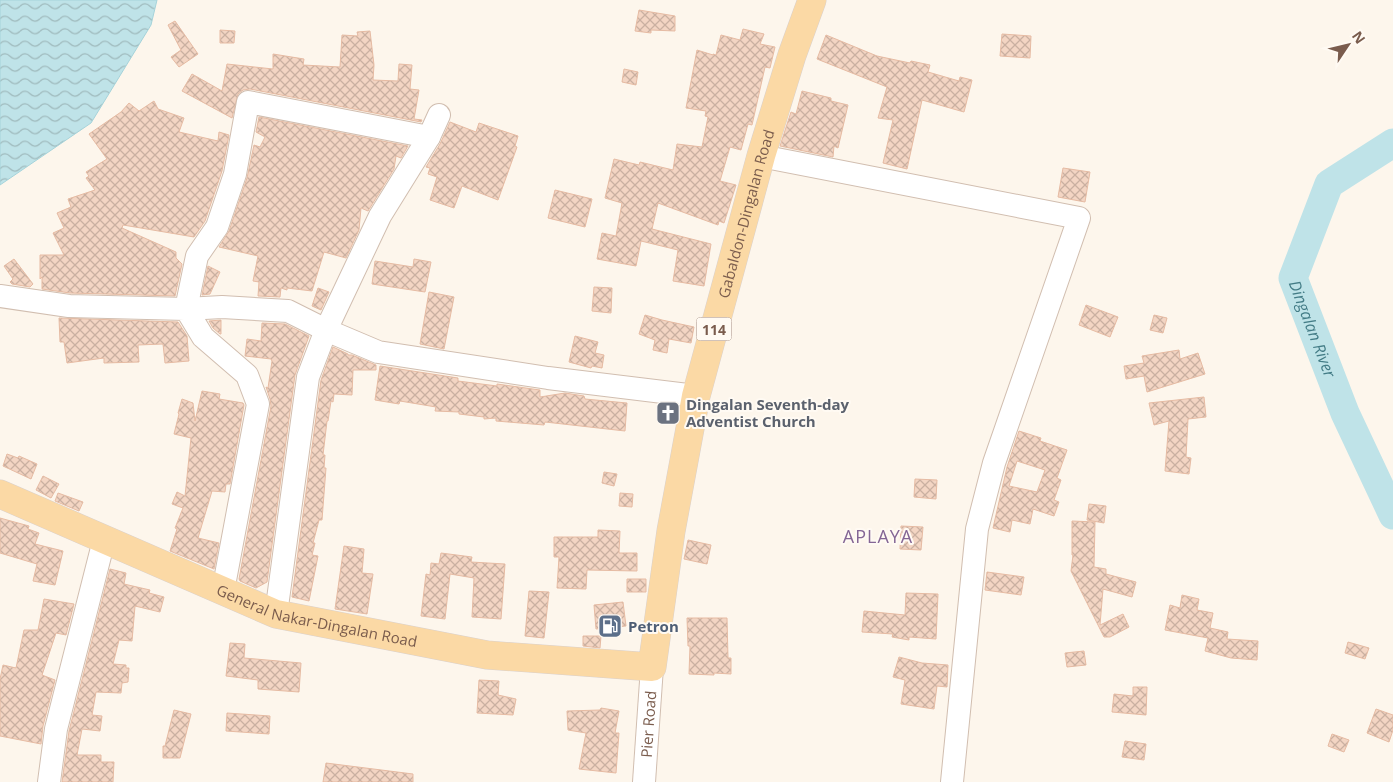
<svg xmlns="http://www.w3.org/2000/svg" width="1393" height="782" viewBox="0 0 1393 782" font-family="'Open Sans',sans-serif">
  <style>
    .water { fill: url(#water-waves); stroke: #a5d3da }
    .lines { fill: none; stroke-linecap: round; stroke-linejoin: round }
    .river { stroke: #bfe3e8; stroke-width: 29 }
    .building { fill: url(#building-cross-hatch); stroke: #e6bba3; fill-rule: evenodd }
    .minor-casing { stroke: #d1beb0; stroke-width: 24 }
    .major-casing { stroke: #dad1cd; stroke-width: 29 }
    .minor { stroke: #fff; stroke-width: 22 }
    .major { stroke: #fbd9a5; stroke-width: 28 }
    .labels { text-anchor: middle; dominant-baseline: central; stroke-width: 4; stroke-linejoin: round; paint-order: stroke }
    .shield { fill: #fffaf3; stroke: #a28b7f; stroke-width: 1 }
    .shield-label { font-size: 14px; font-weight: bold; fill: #7a5c4d }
    .street-label { font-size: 15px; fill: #7a5c4d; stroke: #fffaf3 }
    .worship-label { font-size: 15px; font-weight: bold; fill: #5b616d; stroke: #fffaf3; text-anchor: start }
    .service-label { font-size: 15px; font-weight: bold; fill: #4e5e75; stroke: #fffaf3; text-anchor: start }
    .water-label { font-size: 16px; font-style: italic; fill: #437c86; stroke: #fffaf3 }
    .quarter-label { font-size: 18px; letter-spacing: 1px; fill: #846695; stroke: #fffaf3 }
  </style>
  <defs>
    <pattern id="water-waves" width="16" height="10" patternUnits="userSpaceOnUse" patternTransform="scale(1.25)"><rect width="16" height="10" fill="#bfe3e8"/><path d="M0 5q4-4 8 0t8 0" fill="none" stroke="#a0bbbe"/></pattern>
    <pattern id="building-cross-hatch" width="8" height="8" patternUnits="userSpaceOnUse" patternTransform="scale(1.25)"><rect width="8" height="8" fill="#f3d5c3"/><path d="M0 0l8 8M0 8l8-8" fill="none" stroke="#cab0a1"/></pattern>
  </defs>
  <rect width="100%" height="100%" fill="#fdf6ec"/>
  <!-- water -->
  <path class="water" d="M0,0h157l-6,25 -60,98 -91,62z"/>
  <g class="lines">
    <!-- river -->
    <path class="river" id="s1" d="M1393,143l-64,41 -36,94 52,135 48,102"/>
  </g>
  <!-- building -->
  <path class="building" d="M639,10l36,6v15l-24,-1v3l-16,-2z
    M175,21l23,33 -19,13 -8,-10 10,-7 -13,-25z
    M743,29l21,5 -4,10 15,3 -5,21 -5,-1 -13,58 -4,-1 -7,26 -11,-3 -10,34 16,4 -12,38 -5,-2 -1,4 -60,-22 -6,26 59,15 -7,42 -31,-5 5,-31 -37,-9 -5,25 -39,-7 5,-26 14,3 6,-33 -17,-5 9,-39 25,6 1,-3 33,8 4,-26 25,3 6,-30 -3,-1 1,-5 -20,-3 11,-58 16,5v-1l3,1 5,-20 19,5z
    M220,30l15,1 -1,12h-14z
    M370,31l4,34 -1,15 25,1 1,-17 13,1 -2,24 9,1 -5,29 8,1 -1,2 -171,-33 -7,1 -5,4 -6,24 -50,-27 10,-17 30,17 5,-27 46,5v-15l31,5 -1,6 37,2 2,-32 16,1 -1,-4z
    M1002,34l29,2 -1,22 -30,-2z
    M826,35l51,21 33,7 1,-2 19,4 -2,7 31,9 1,-4 12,3 -8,32 -42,-12 -15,69 -24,-6 10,-43 -15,-2 9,-31 -70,-28z
    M624,69l14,3 -2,13 -14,-3z
    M802,91l29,7v3l17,4 -10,43 -4,-2 -1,11 -53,-11 11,-34 5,2z
    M154,101l4,8 26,9 -5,14 39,9 1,-9 10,3 -7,36 -17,50 -11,16 -71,-12 -1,3 54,24v6l6,6 -7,32 -105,-3 -28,-4v-12l-2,2v-24h24l-11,-22 11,-5 -7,-15 14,-6 -3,-8 27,-9 -9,-12 3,-2 -3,-4 21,-13 -18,-25 32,-22 8,-9 10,8z
    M259,117l149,29 -7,12 -5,-2 -2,13 -26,42 -7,-3 -2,22 -13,28 -22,-6 -12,39 -25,-3v2l-6,-2 -1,9 -22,-1 1,-14 -6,-1 5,-25 -39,-9 10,-16 18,-53 7,-33 6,2 5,-10 -9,-5z
    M450,122l26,10 3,-9 39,13 -3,10 2,1 -19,53 -36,-14 -8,22 -24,-8 7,-23 -9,-3 2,-6 -4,-1 14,-23z
    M1063,168l27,4 -5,30 -27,-5z
    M555,190l37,9 -7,28 -37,-9z
    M14,259l19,25 -3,3 -18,-3 -2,-2 3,-3 -9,-13z
    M414,259l17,3 -6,30 -53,-8 3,-23 38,6z
    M208,266l12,6 -10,22 -8,1z
    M594,287l18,1 -1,25 -19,-2z
    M318,288l11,4 -8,18 -9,-4z
    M429,292l25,5 -10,52 -24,-5z
    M1086,305l32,12 -8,20 -31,-12z
    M645,315l17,5 32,7 -3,16 -22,-4 -2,14 -14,-3 2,-10 -16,-6z
    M1154,315l13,3 -4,15 -13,-3z
    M59,318l119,4 9,14 2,25 -24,2 -2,-19 -25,1 1,17 -35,1v-5l-37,5 -3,-21h-4z
    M221,320v14h-1l-7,-6 -4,-7z
    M262,323l23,1 24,12 -14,39 -28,207 -11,6 -16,-7 -1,-2 32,-173 -1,-7 -4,-12 2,1 4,-27 -1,-2 -26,-3 2,-17 14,2z
    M575,336l23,6 -3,11 9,2 -2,13 -10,-2 -1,2 -22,-6z
    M333,347l15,7v1h4l24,10v5h-23l-1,25 -18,-1 -1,8 -2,-1 -3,20h-1l-4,34h2l-1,13h2l-4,52h-3l-6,23h2l-3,12 6,1 -9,45 -17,-4 29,-217z
    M1179,350l1,9 18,-6 7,21 -58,18 -3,-16 -18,3 -2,-13 20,-3 -2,-7z
    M380,366l78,12v3l39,5v-2l43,6v7l25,-4 19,3 1,3 42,4 -2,28 -80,-9 -1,3 -48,-4v-3l-12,1v-2l-25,-3v-2l-24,-1 1,-4 -36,-6 -1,3 -24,-4z
    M202,391l18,3 -1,5 24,4 1,2 -14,79h-4l-1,8 -13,-1 -14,47 21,5 -5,26 -44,-18 7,-22 -2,-1 8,-20 -11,-4 5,-12 8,4 6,-58 -17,-4 5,-20 -1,-1 4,-14 11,4 2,18z
    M1204,397l2,20 -18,2 -2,38 5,1 -2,16 -24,-3 4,-50 -15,4 -5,-22z
    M1019,431l22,7 -1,3 27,9 -10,28 4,2 -7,20 5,2 -5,14 -21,-7 -3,15 -18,-4 -2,12 -17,-4 14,-61zM1017,461l28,9 -8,22 -28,-6z
    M7,454l11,4 1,-2 18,8 -6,15 -28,-13z
    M604,472l13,2 -3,12 -12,-3z
    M43,476l16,8 -8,14 -15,-8z
    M915,479l22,1 -1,19 -22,-2z
    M58,493l25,9 -4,9 -24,-10z
    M620,493l13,1 -1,13 -13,-1z
    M1089,504l17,2 -2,17 -17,-3z
    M0,518l29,8 -1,3 11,4 -4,11 28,7 -8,34 -22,-4 4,-17 -37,-11z
    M1072,521l23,1 -1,45 12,2v5l30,8 -4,15 -29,-8 -3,36 23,-11 6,13 -19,10h-6l-33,-66 2,-16h-1z
    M901,526l22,1 -2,23 -21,-1z
    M598,530l22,1 -1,22h18v18l-50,-1 -1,19 -29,-1 2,-31h-5v-20h44z
    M688,540l23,5 -4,19 -23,-5z
    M344,546l20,3 -2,24 11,1 -6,40 -32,-5z
    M441,553l31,4 -1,5 34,2 -4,55 -29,-2 2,-39 -24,-4 -5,45 -24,-3 5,-42 4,1 1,-12 8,1z
    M110,569l16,4 -2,11 26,6 -1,3 15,4 -4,15 -25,-6 -3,35 -13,-1 -6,24 13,1v3h3l-1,14 -6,1 -1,10 -25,-1 -4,23 10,1 -2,15 -18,-2 -5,26h24v7h13l-1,20h-51l7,-51z
    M987,572l37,5 -3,18 -36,-5z
    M627,579h19v13h-19z
    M529,591l20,1 -5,46 -19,-2z
    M906,593l32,1 -2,45 -27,-2v3l-17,-3 1,-3 -31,-2 2,-21 41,4z
    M1182,595l17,4 -2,11 16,3 -3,15 18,4 -1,7 31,2 -1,19 -26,-2 -26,-7 3,-13 -43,-8 5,-25 10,3z
    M44,599l30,5 -8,31 -10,-2 -14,42 13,5 -12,46 -2,18 -41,-8v-57l3,-14 13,3 8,-38h14z
    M623,602l3,24 -30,3 -2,-24z
    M687,618h40l1,40h3v16l-17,-1v2l-25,-1 1,-28h-2z
    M583,636h18l-1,12 -17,-2z
    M1348,642l21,6 -4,11 -20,-6z
    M230,643l15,1 -1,14 57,5 -2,29 -41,-3v-9l-32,-4z
    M1084,651l2,14 -19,2 -2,-14z
    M899,657l23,6 26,2 -1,22 -10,-1 -3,23 -33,-5 4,-24 -12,-3z
    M479,680l20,1 -1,14 18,4 -3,16 -36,-2z
    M1133,687h14l-1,28 -34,-3 2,-18 19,2z
    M601,708l18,3 -4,22h4l-3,40 -37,-4 7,-36 -18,-3 -1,-19 33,-1z
    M1376,709l17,6v15l-4,12 -22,-9z
    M174,710l17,4 -11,44h-17v-12h2z
    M227,713l43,3 -1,18 -43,-3z
    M1332,734l17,6 -5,12 -16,-6z
    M1125,741l21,3 -2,16 -22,-3z
    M326,763l87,11v8h-90z"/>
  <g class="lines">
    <!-- minor casing -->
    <g class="minor-casing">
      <g id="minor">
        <path d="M429,137l-181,-35 -13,72 -18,53 -20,29 -11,53 36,-2 66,4 38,19 52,22 170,26 148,18"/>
        <path d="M761,156l318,62 -85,245 -17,66 -25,253"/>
        <path d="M0,296l69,10 117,3 17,28 44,38 11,29 -35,187"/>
        <path d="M276,614l32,-237 18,-47 54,-114 49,-79 10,-22"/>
        <path d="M49,782l7,-53 48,-189"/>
        <path id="s2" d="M644,782l8,-115"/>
      </g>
    </g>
    <!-- major casing -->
    <g class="major-casing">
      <g id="major">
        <path id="s3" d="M0,494l276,120 211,41 165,12 19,-136 25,-135 65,-240 31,-101 20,-55"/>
      </g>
    </g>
    <!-- minor -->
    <use href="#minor" class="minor"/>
    <!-- major -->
    <use href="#major" class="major"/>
  </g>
  <!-- icons -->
  <defs>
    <g id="church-square" transform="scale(1.25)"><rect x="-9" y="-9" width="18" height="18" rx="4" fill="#6b7280" stroke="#fffaf3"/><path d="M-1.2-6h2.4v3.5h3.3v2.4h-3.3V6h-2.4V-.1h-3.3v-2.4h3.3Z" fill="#fff"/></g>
    <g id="fuel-square" transform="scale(1.25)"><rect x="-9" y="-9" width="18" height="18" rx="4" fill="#5c6f8a" stroke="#fffaf3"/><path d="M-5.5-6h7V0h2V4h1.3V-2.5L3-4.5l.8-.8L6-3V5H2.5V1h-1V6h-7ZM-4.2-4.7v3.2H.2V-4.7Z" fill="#fff"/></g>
  </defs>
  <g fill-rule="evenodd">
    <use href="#church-square" x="668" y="413"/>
    <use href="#fuel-square" x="610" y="626"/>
  </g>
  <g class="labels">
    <!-- shield labels -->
    <rect class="shield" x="696.5" y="317.5" width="35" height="23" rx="4"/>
    <g class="shield-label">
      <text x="714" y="329">114</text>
    </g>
    <!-- street labels -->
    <g class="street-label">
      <text stroke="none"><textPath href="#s3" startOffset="1145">Gabaldon-Dingalan Road</textPath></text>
      <text stroke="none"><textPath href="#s3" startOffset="341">General Nakar-Dingalan Road</textPath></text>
      <text stroke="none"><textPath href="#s2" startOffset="58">Pier Road</textPath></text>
    </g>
    <!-- worship labels -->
    <g class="worship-label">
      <text x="686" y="404">Dingalan Seventh-day<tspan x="686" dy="17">Adventist Church</tspan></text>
    </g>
    <!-- service labels -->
    <g class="service-label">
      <text x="628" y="626">Petron</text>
    </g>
    <!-- water labels -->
    <g class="water-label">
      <text stroke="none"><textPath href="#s1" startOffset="231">Dingalan River</textPath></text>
    </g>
    <!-- quarter labels -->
    <g class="quarter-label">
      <text x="878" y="536">APLAYA</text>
    </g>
  </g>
  <!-- north arrow -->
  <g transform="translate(1348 45) rotate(55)" stroke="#fffaf3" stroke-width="4" paint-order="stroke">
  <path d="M0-4L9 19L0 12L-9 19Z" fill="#7a5c4d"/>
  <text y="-8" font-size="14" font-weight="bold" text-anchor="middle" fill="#7a5c4d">N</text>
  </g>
</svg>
